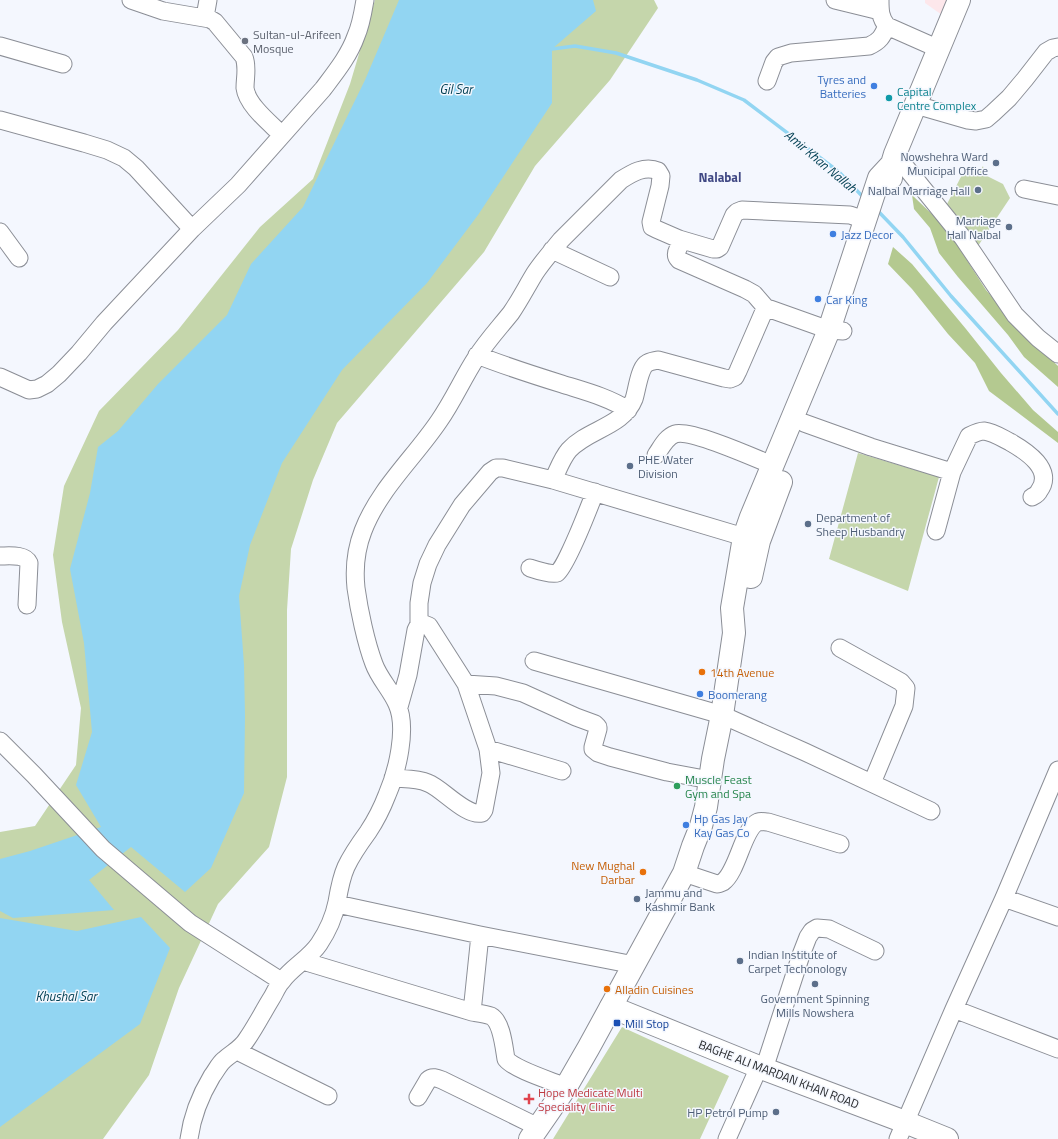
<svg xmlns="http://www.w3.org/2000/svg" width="1058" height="1139" viewBox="0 0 1058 1139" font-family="'Titillium Web',sans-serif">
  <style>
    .commercial { fill: #fde7eb }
    .green { fill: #c5d6ab }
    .forest { fill: #b4c990 }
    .water { fill: #92d5f2 }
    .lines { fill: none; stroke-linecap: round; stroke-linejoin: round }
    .stream { stroke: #92d5f2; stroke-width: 3.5 }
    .minor-casing { stroke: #8b8e96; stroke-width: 19 }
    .major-casing { stroke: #8b8e96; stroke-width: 24 }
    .highway-casing { stroke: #8b8e96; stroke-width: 24 }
    .minor { stroke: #fff; stroke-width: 17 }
    .major { stroke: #fff; stroke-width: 22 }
    .highway { stroke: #fff; stroke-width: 22 }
    .worship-dot { fill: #6b7280; stroke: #f4f7fe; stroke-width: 1.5 }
    .shop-dot { fill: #3f7fe0; stroke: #f4f7fe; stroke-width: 1.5 }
    .culture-dot { fill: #0f9aa8; stroke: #f4f7fe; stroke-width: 1.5 }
    .service-dot { fill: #5c6f8a; stroke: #f4f7fe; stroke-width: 1.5 }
    .food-dot { fill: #e8710a; stroke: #f4f7fe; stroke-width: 1.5 }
    .leisure-dot { fill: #2e9e5b; stroke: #f4f7fe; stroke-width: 1.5 }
    .transit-dot { fill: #1a4fb4; stroke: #f4f7fe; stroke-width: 1.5 }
    .health-dot { fill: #e0444e; stroke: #f4f7fe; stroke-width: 1.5 }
    .labels { text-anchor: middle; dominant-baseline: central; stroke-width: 3; stroke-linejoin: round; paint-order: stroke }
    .worship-label { font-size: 12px; fill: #5b616d; stroke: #f4f7fe; text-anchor: start }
    .shop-label { font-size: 12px; fill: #366cbe; stroke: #f4f7fe; text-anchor: start }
    .culture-label { font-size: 12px; fill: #0d838f; stroke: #f4f7fe; text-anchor: start }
    .service-label { font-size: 12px; fill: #4e5e75; stroke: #f4f7fe; text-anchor: end }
    .food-label { font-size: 12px; fill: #c56008; stroke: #f4f7fe; text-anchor: start }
    .leisure-label { font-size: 12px; fill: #27864d; stroke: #f4f7fe; text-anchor: start }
    .transit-label { font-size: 12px; fill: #164399; stroke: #f4f7fe; text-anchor: start }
    .street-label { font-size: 12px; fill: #282a2d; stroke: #f4f7fe }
    .health-label { font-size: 12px; fill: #be3a42; stroke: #f4f7fe; text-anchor: start }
    .water-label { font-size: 13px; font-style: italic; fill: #013f53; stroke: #f4f7fe }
    .neighbourhood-label { font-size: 13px; font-weight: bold; fill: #3f4783; stroke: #f4f7fe }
  </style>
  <rect width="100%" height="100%" fill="#f4f7fe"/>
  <!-- commercial -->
  <path class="commercial" d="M925,0h22l-5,15 -17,-12z"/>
  <!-- green -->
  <path class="green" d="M375,0h279l4,8 -48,72 -75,86 -51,86 -147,171 -24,57 -22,69 -4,61v167l-18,70 -51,57 -39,84 -30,87 -46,64h-103v-307l35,-6 41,-61 5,-57 -19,-86 -9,-67 11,-69 35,-75 79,-81 82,-103 53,-48 37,-95z
    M983,166l2,9 18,9 7,14 -32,48 -31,-42 19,-37 13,6z
    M858,453l81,24 -31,114 -79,-32z
    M622,1027l107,49 -29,63h-147z"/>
  <!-- forest -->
  <path class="forest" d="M912,195l25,24 19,24 30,47 40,46 32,30v21l-34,-30 -16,-22 -50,-58 -19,-24 -9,-25 -16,-19z
    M893,247l19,17 54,65 35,44 32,37 25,22v11l-69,-52 -14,-28 -27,-29 -36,-45 -24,-25z"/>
  <!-- water -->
  <path class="water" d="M399,0h194l3,11 -44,38v54l-74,112 -51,68 -85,87 -60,93 -32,82 -11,51 5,69 1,51 -1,77 -33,75 -26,24 -54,-45 -42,33 25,30 -101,8 -13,-7v-52l30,-8 71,-24 -25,-42 16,-53 -8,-89 -14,-74 20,-76 8,-46 20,-16 40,-47 69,-69 24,-51 52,-57 62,-127z
    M141,917l29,31 -30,76 -140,103v-209l77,13z"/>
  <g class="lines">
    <!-- stream -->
    <path class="stream" d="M552,49l23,-3 41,7 81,27 47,20 95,72 26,27
      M877,210l26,27 48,59 107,118"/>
    <!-- minor casing -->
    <g class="minor-casing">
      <path id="minor" d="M131,0l32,11 47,8 5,3 29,35c4,10 1,20 1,31 2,17 25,35 37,47
        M835,0l45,11
        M880,0c0,10 0,18 7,26l52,23
        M205,17l3,-17
        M0,46l63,18
        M767,81l7,-19 4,-5 13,-4 78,-7c11,-5 13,-9 18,-20
        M916,105l52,15 8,1 10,-2 7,-6 16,-15 16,-19 21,-27 7,-4 5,-1
        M0,120l84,23 23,7 17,8 12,10 56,61
        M895,154l68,84 52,77 23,23 20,16
        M1024,189l34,7
        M0,232l19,26
        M679,239l34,10h4l3,-2 14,-32 3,-3 5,-2 108,5 15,5
        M552,250l58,27
        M477,355c28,11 56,20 85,29 22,7 46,13 66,26
        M0,377l29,13 8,-1 10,-5 12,-10 20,-21 25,-30 88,-94 46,-44 85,-96c12,-16 26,-33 33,-53 5,-11 7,-24 9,-36
        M804,423l67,24 81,25 17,-36c4,-2 11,-5 15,-5 9,1 18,7 26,11 16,9 45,28 29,49 -1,3 -5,5 -7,6
        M656,455c5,-7 10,-18 19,-21 15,-5 80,24 97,31
        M553,480c5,-10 9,-22 16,-30 19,-21 54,-23 65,-51 3,-9 5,-29 12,-35 4,-3 8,-3 12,-4l66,18 6,1 5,-2 3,-6 26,-60 3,-2h3l59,21 14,1
        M936,531l16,-59
        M0,556c9,0 25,-2 29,7l-2,42
        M530,568c6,2 22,7 27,5 9,-5 33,-68 38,-81
        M419,624v-21l3,-20 6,-19 9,-19 25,-40 28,-33 6,-4h7l50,12 191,57
        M840,648l61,34 5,6 -2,18 -32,77
        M534,661l188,54 83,37 126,59
        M466,684l30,2 27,7 53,24 19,7 3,3v2l-5,18v2l5,4 12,4 57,15 43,8
        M0,741l34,34 69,74 87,74 91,58
        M488,749l74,22
        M393,778c12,1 24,0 35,5 14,5 38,34 54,30l2,-3 7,-37 -3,-24 -22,-65 -37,-58 -5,-2h-5l-3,6 -8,45 -9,32
        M684,873l33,11c2,0 4,-1 6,-2 15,-11 20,-54 35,-60 3,-1 7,0 10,0l72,22
        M1004,898l54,19
        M337,904l143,31 144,28 10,3
        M303,961l169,51c6,1 14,2 19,4 11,6 13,32 15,43 9,11 46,22 60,28
        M954,1009l104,40
        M472,1012l8,-77
        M237,1051l91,45
        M764,1069l37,-114 7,-18 4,-6 5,-3 12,1 46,22
        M418,1097l10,-17c4,-4 9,-2 14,0l96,47
        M189,1139c3,-23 11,-43 23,-63 4,-5 7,-12 12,-16 9,-8 17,-11 23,-21 9,-13 16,-27 24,-40 4,-6 6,-13 11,-18 10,-14 27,-22 37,-37 8,-12 15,-27 18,-42 2,-12 4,-24 9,-35 6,-13 14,-24 22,-35 8,-12 14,-24 19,-37 10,-23 21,-67 10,-91 -6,-14 -18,-26 -23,-40 -8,-21 -15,-54 -18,-76 -2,-19 0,-39 7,-57 16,-42 51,-73 76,-110 14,-20 24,-43 37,-63 10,-16 23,-30 35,-45 9,-13 16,-27 24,-40 8,-12 17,-22 26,-33l60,-60c11,-7 24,-15 37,-9l3,5 -1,10 -9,36 1,5 4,2 23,10c4,9 -8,13 0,21l66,29 9,5 13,15
        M727,1139l32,-72
        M898,1139l56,-130 50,-111 54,-128"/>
    </g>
    <!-- major casing -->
    <g class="major-casing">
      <path id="major" d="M611,1007l148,60 146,55 42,17"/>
    </g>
    <!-- highway casing -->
    <g class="highway-casing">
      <path id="highway" d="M891,178l1,-14 3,-10 64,-154
        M751,577l8,-36 22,-59
        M530,1139l36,-52 23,-40 95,-174 9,-27 8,-20 5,-19 7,-48 9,-44 12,-82 -2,-25 12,-71 7,-20 78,-187 50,-152 13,-14"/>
    </g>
    <!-- minor -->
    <use href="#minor" class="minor"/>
    <!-- major -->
    <use href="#major" class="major"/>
    <!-- highway -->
    <use href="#highway" class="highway"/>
  </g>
  <!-- markers -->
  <circle class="worship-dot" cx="245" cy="41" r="4"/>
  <g class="shop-dot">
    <circle cx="874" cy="86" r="4"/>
    <circle cx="833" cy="234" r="4"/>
    <circle cx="818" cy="299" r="4"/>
    <circle cx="700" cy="694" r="4"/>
    <circle cx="686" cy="825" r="4"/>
  </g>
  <circle class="culture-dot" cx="889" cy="98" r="4"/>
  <g class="service-dot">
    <circle cx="996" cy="163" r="4"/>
    <circle cx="978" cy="190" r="4"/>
    <circle cx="1009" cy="227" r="4"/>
    <circle cx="630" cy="466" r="4"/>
    <circle cx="808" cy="524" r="4"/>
    <circle cx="637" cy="899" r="4"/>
    <circle cx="740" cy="961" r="4"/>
    <circle cx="815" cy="984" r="4"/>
    <circle cx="776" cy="1112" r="4"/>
  </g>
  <g class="food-dot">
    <circle cx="702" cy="672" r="4"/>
    <circle cx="643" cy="872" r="4"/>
    <circle cx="607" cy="989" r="4"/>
  </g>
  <circle class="leisure-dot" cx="677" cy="786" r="4"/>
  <rect class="transit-dot" x="613" y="1019" width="8" height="8" rx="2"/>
  <path class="health-dot" d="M527 1093h4v4h4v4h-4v4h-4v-4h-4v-4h4z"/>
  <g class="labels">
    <!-- worship labels -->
    <g class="worship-label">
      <text x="253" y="34">Sultan-ul-Arifeen<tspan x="253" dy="14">Mosque</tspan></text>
    </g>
    <!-- shop labels -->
    <g class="shop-label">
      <text x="866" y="79" text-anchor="end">Tyres and<tspan x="866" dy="14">Batteries</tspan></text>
      <text x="841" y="234">Jazz Decor</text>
      <text x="826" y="299">Car King</text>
      <text x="708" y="694">Boomerang</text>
      <text x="694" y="818">Hp Gas Jay<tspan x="694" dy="14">Kay Gas Co</tspan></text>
    </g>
    <!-- culture labels -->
    <g class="culture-label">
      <text x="897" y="91">Capital<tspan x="897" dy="14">Centre Complex</tspan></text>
    </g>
    <!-- service labels -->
    <g class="service-label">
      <text x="988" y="156">Nowshehra Ward<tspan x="988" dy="14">Municipal Office</tspan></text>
      <text x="970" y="190">Nalbal Marriage Hall</text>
      <text x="1001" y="220">Marriage<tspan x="1001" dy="14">Hall Nalbal</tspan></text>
      <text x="638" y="459" text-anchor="start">PHE Water<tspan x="638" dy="14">Division</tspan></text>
      <text x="816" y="517" text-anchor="start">Department of<tspan x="816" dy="14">Sheep Husbandry</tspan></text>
      <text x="645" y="892" text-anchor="start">Jammu and<tspan x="645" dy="14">Kashmir Bank</tspan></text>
      <text x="748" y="954" text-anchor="start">Indian Institute of<tspan x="748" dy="14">Carpet Techonology</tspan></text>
      <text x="815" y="998" text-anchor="middle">Government Spinning<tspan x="815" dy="14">Mills Nowshera</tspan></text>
      <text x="768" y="1112">HP Petrol Pump</text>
    </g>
    <!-- food labels -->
    <g class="food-label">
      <text x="710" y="672">14th Avenue</text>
      <text x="635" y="865" text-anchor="end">New Mughal<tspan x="635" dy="14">Darbar</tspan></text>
      <text x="615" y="989">Alladin Cuisines</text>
    </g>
    <!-- leisure labels -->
    <g class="leisure-label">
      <text x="685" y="779">Muscle Feast<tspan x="685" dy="14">Gym and Spa</tspan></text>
    </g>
    <!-- transit labels -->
    <g class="transit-label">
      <text x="625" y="1023">Mill Stop</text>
    </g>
    <!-- street labels -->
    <g class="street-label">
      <text transform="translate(779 1074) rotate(21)">BAGHE ALI MARDAN KHAN ROAD</text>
    </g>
    <!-- health labels -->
    <g class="health-label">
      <text x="538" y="1092">Hope Medicate Multi<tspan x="538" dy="14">Speciality Clinic</tspan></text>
    </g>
    <!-- water labels -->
    <g class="water-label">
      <text x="456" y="89">Gil Sar</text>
      <text transform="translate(821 161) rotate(40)">Amir Khan Nallah</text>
      <text x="66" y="996">Khushal Sar</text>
    </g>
    <!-- neighbourhood labels -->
    <g class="neighbourhood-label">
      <text x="720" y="177">Nalabal</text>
    </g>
  </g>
</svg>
